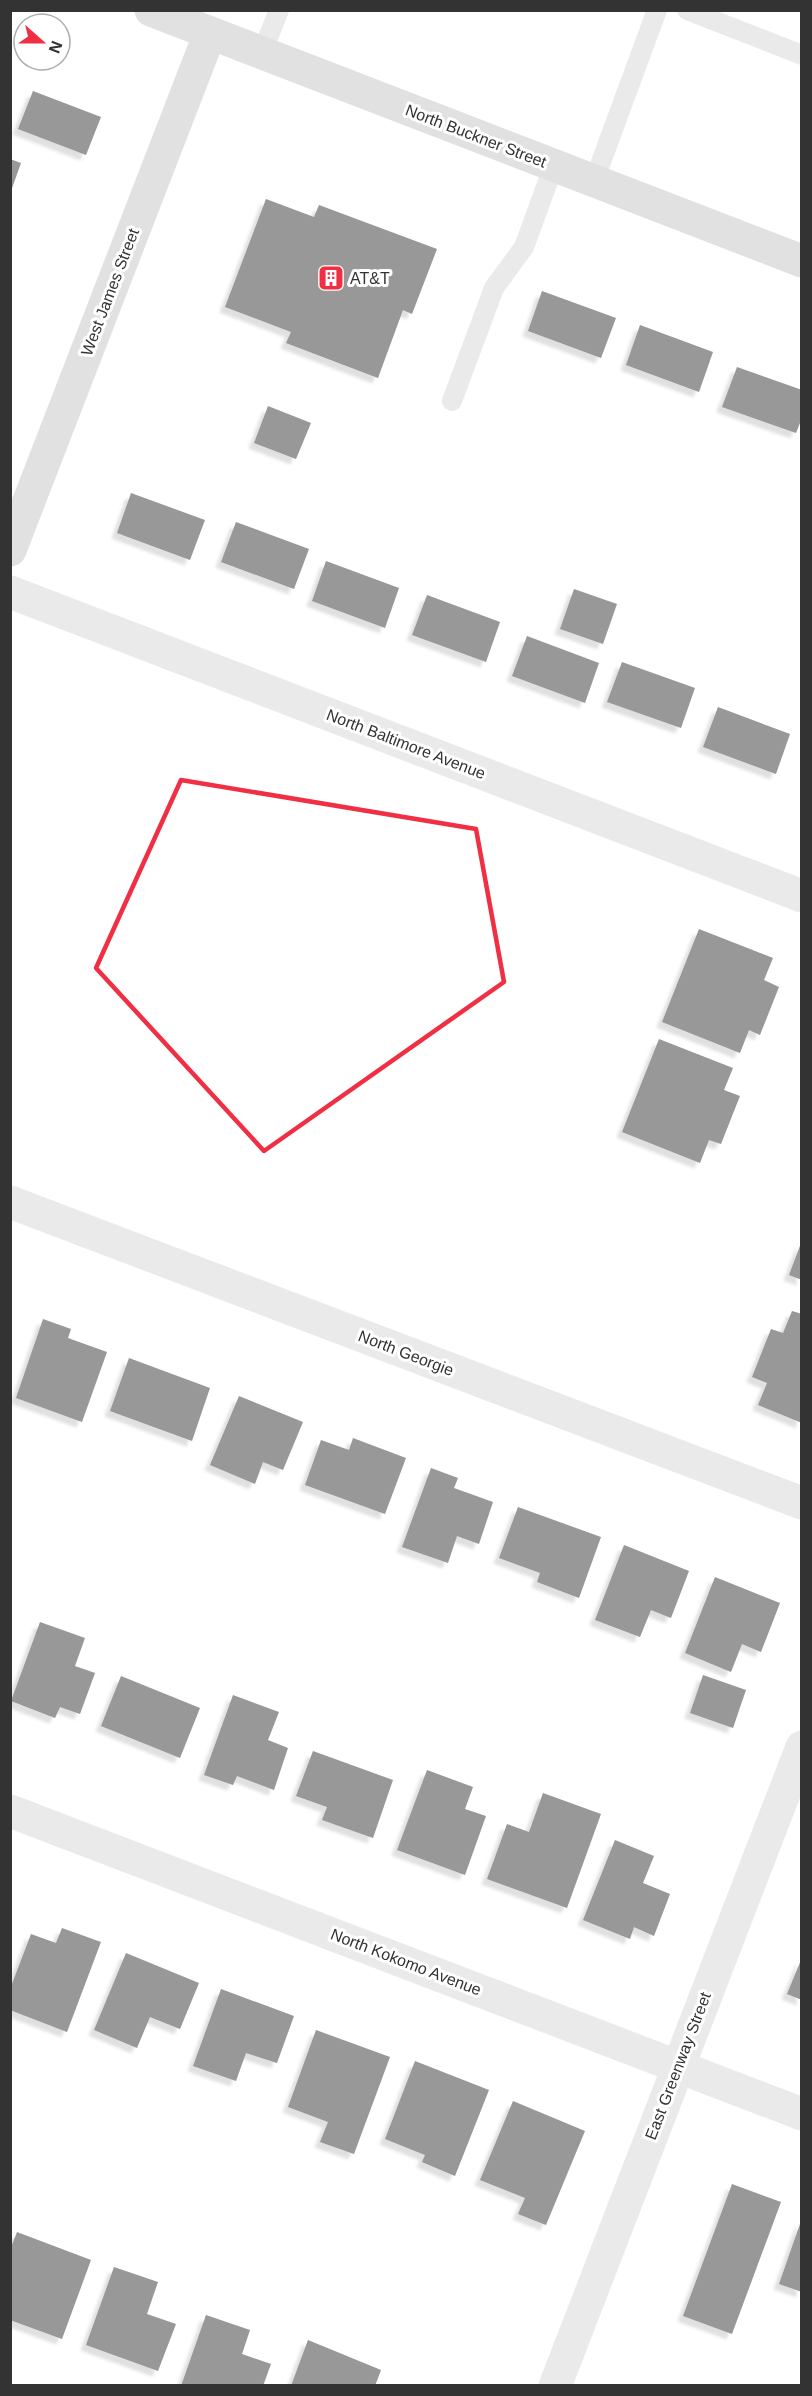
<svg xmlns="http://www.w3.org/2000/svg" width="812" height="2396" viewBox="0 0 812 2396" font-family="Helvetica,sans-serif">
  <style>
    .building { fill: #1a1a1a; filter: url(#shadow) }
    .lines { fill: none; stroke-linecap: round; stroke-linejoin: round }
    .lane { stroke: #d0d0d0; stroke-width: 20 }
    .street { stroke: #d0d0d0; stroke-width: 33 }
    .secondary { stroke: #bdbdbd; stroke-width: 33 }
    .marked { fill: none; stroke: #f02f44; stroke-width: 4.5; stroke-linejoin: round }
    .labels { text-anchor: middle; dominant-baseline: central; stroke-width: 6; stroke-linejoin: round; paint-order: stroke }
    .street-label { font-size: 16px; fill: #333; stroke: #fff }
    .poi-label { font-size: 16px; fill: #333; stroke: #fff; text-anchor: start }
  </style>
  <defs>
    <filter id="shadow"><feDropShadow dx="-5.5" dy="5.5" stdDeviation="1.5" flood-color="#0004"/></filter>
  </defs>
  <rect width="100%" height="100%" fill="#fff"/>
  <!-- building -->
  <path class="building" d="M33,91l68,26 -15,38 -68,-26z
    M10,159l11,4 -10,28h-1z
    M266,199l48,18 5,-12 118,44 -25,65 -9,-4 -25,68 -92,-35 5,-11 -66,-25z
    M542,291l74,27 -15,40 -73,-27z
    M640,325l73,27 -14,40 -73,-27z
    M737,367l65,23v28l-6,15 -74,-26z
    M268,406l43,17 -15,36 -42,-16z
    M131,493l74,27 -15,40 -73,-27z
    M236,522l73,27 -15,40 -73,-27z
    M326,561l73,27 -14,40 -73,-27z
    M574,589l43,15 -14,40 -43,-15z
    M427,595l73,27 -14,40 -74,-27z
    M527,636l72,27 -14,40 -73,-27z
    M622,662l73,26 -14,40 -74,-26z
    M718,707l72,27 -14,40 -73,-27z
    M699,929l74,29 -9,22 15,7 -19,48 -11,-5 -9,23 -78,-31z
    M659,1039l74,29 -9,22 16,6 -19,48 -12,-4 -9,23 -78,-31z
    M801,1243h1v37l-13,-5z
    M792,1311l10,3v109l-44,-18 9,-22 -15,-6 19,-48 12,4z
    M43,1319l28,10 -3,9 39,14 -25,70 -66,-24z
    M129,1358l81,30 -18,53 -82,-30z
    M239,1396l64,26 -20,48 -20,-8 -8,22 -45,-19z
    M353,1438l53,20 -21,56 -80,-29 16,-45 28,10z
    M431,1468l27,10 -4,10 39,14 -14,42 -22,-8 -9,27 -46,-16z
    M518,1507l83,30 -22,61 -42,-16 3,-9 -41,-15z
    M624,1545l65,26 -18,47 -20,-8 -11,27 -45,-17z
    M715,1577l65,26 -19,49 -19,-8 -11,28 -46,-19z
    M40,1622l45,16 -10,28 20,7 -15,41 -20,-7 -5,11 -44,-17z
    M703,1675l43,15 -13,38 -43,-15z
    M121,1676l79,32 -20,50 -79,-32z
    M233,1695l46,17 -11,28 20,8 -14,42 -37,-14 -4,9 -29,-10z
    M313,1751l80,29 -20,58 -51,-18 5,-13 -31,-11z
    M427,1770l46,17 -8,22 21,7 -21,59 -68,-25z
    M543,1793l58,21 -34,94 -80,-29 20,-55 22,8z
    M615,1840l39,16 -11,27 27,11 -16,42 -20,-9 -4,12 -47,-19z
    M62,1928l39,14 -34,90 -57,-22v-21l21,-55 25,9z
    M126,1953l73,30 -19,46 -30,-12 -13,31 -43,-18z
    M801,1960h1v40l-15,-6z
    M221,1989l73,27 -17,47 -31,-10 -10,28 -43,-15z
    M316,2030l74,27 -36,97 -34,-12 8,-20 -40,-15z
    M415,2061l74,29 -34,86 -33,-14 3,-7 -40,-16z
    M513,2101l72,30 -39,94 -28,-11 7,-16 -45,-18z
    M732,2184l49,18 -49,132 -49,-18z
    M801,2221h1v71l-23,-8z
    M17,2232l74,28 -29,79 -52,-19v-70z
    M114,2267l44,15 -11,32 29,10 -18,47 -72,-26z
    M206,2315l44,15 -8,24 29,10 -8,22h-82z
    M308,2340l73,30 -6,16h-84z"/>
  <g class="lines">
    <!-- lane -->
    <path class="lane" d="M687,10l115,45
      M262,53l17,-43
      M594,181l63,-171
      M452,401l42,-113 30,-41 30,-82"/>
    <!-- street -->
    <path class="street" d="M10,592l792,304
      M10,1202l792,301
      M10,1811l792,303
      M555,2386l247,-639"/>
    <!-- secondary -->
    <path class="secondary" d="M151,10l651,251
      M10,550l200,-517"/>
  </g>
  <!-- marked area -->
  <path d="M0 0H812V2396H0ZM181,780l295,49 28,153 -240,169 -168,-183z" fill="#fff" fill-opacity=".55" fill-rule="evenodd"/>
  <path class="marked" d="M181,780l295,49 28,153 -240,169 -168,-183z"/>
  <!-- icons -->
  <defs>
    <g id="building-square" transform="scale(1.35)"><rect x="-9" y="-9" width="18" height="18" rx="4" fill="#f02f44" stroke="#fff"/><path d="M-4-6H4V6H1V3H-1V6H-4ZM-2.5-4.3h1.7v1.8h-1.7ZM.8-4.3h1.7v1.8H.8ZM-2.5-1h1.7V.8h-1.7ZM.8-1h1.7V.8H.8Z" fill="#fff"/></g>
  </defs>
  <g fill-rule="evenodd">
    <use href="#building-square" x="331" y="278"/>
  </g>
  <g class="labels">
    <!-- street labels -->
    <g class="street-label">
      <text transform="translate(476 136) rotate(21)">North Buckner Street</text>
      <text transform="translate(110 292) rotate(-69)">West James Street</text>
      <text transform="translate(406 744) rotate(21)">North Baltimore Avenue</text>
      <text transform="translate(406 1353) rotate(21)">North Georgie</text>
      <text transform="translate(406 1962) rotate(21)">North Kokomo Avenue</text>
      <text transform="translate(678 2066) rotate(-69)">East Greenway Street</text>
    </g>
    <!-- poi labels -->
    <g class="poi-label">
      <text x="350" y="278">AT&amp;T</text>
    </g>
  </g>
  <!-- border -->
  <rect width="812" height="2396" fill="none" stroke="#333333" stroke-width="24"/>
  <!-- north arrow -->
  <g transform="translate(42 42) rotate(111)"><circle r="28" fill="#ffffff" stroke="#adadad" stroke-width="1.5"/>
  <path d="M0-4.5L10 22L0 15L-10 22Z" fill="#f02f44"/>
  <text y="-9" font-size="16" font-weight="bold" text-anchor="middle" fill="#333333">N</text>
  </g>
</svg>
